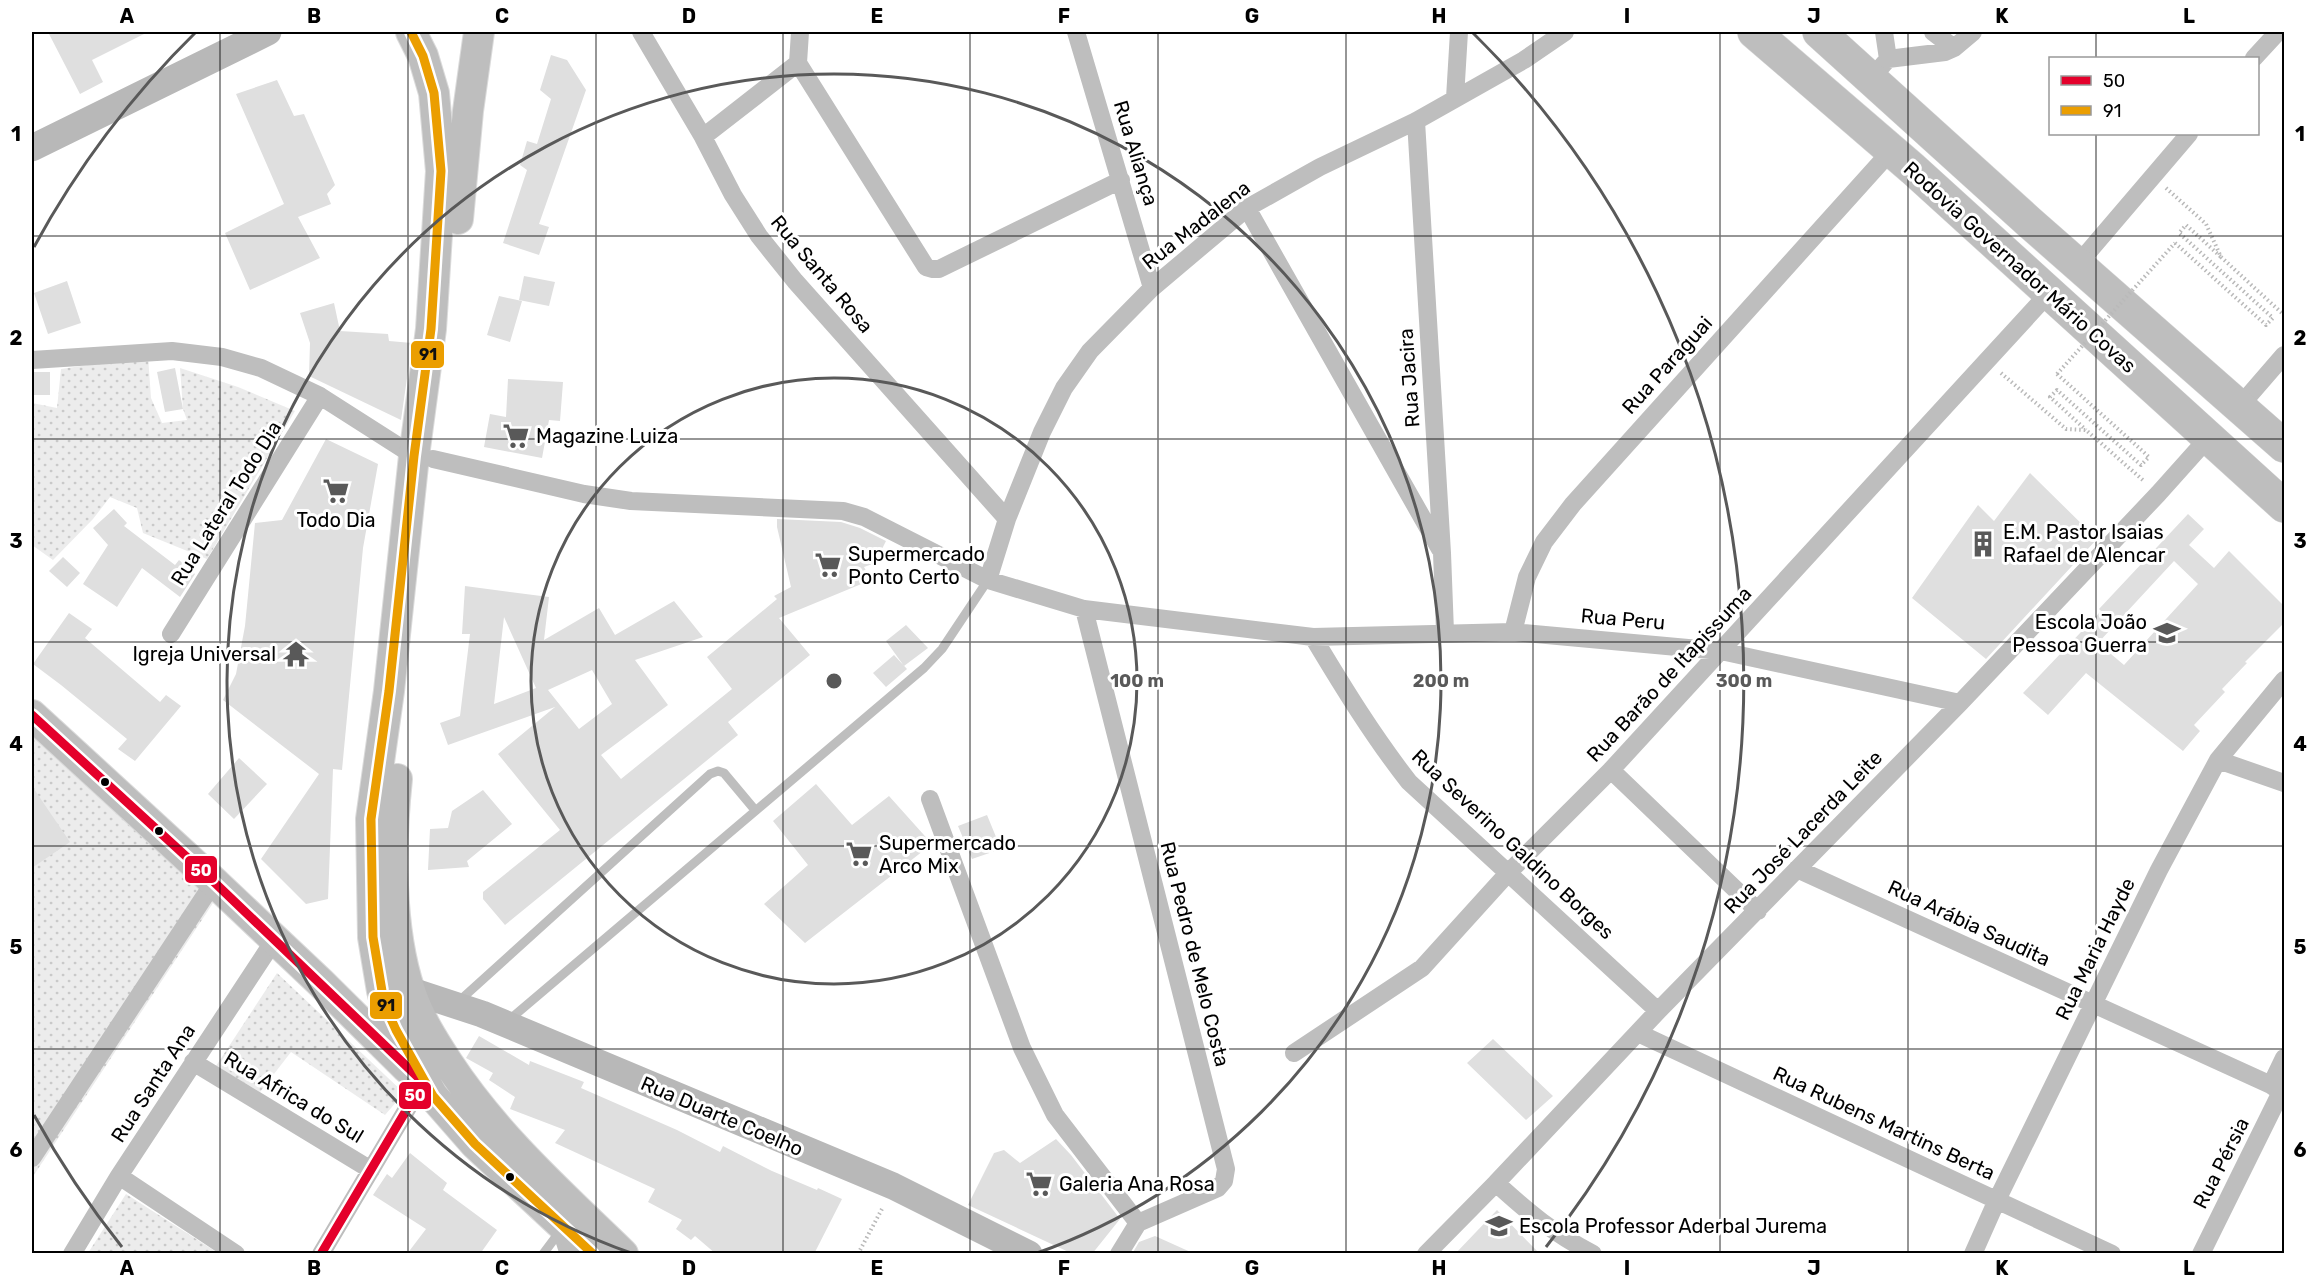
<svg xmlns="http://www.w3.org/2000/svg" width="2316" height="1285" viewBox="0 0 2316 1285" font-family="Rubik,sans-serif">
  <style>
    .park { fill: url(#park-dots) }
    .building { fill: #dfdfdf; fill-rule: evenodd }
    .lines { fill: none; stroke-linecap: round; stroke-linejoin: round }
    .primary-casing { stroke: #dbdbdb; stroke-width: 32 }
    .highway-casing { stroke: #dbdbdb; stroke-width: 34 }
    .path { stroke: #b9b9b9; stroke-width: 4; stroke-dasharray: 1.5 3; stroke-linecap: butt }
    .lane { stroke: #bebebe; stroke-width: 9 }
    .street { stroke: #bebebe; stroke-width: 18 }
    .secondary { stroke: #b8b8b8; stroke-width: 27 }
    .primary { stroke: #bebebe; stroke-width: 30 }
    .highway { stroke: #bebebe; stroke-width: 33 }
    .path-bridge { stroke: #b9b9b9; stroke-width: 4; stroke-dasharray: 1.5 3; stroke-linecap: butt }
    .bus-1-casing { stroke: #fff; stroke-width: 14 }
    .bus-2-casing { stroke: #fff; stroke-width: 14 }
    .bus-1 { stroke: #e4002b; stroke-width: 9 }
    .bus-2 { stroke: #eb9e00; stroke-width: 9 }
    .grid { fill: none; stroke: #000; stroke-width: 1.5; stroke-opacity: 0.55 }
    .ring { fill: none; stroke: #595959; stroke-width: 3 }
    .bus-dot { fill: #000; stroke: #fff; stroke-width: 2 }
    .labels { text-anchor: middle; dominant-baseline: central; stroke-width: 6; stroke-linejoin: round; paint-order: stroke }
    .street-label { font-size: 20px; fill: #000; stroke: #fff }
    .poi-label { font-size: 20px; fill: #000; stroke: #fff; text-anchor: start }
    .centre { fill: #595959; stroke: #fff; stroke-width: 3 }
    .ring-label { font-size: 18px; text-anchor: middle; font-weight: bold; fill: #595959; stroke: #fff; stroke-width: 6; stroke-linejoin: round; paint-order: stroke }
    .line-badge { stroke: #fff; stroke-width: 2 }
    .badge-label { font-size: 16px; text-anchor: middle; font-weight: bold; fill: #fff }
    .pale-badge-label { font-size: 16px; text-anchor: middle; font-weight: bold; fill: #111 }
    .neatline { fill: none; stroke: #000; stroke-width: 2 }
    .grid-label { font-size: 20px; text-anchor: middle; font-weight: bold; fill: #000 }
  </style>
  <defs>
    <pattern id="park-dots" width="8" height="8" patternUnits="userSpaceOnUse" patternTransform="scale(1.5)"><rect width="8" height="8" fill="#ececec"/><path d="M2 2h.1M6 6h.1" fill="none" stroke="#c9c9c9" stroke-width="1.8" stroke-linecap="round"/></pattern>
  </defs>
  <rect width="100%" height="100%" fill="#fff"/>
  <!-- park -->
  <path class="park" d="M148,356l3,42 11,25 25,-3 -4,-11 -3,-41 58,19 57,24 -88,148 -64,-26 -6,-25 -27,-11 -17,22 -40,41 -21,-15v-142l25,5 4,-39z
    M32,732l181,171 -181,275z
    M277,973l127,120 -19,22 -94,-63 -31,40 -44,-26z
    M126,1194l92,59h-130z"/>
  <!-- building -->
  <path class="building" d="M48,32h100l-56,28 11,22 -23,12z
    M551,55l16,5 19,30 -47,134 10,3 -10,28 -36,-12 24,-73 -7,-5 7,-24 10,3 14,-45 -11,-9z
    M277,80l17,36 10,-2 31,71 -8,9 4,10 -33,13 22,41 -70,32 -25,-57 59,-29 -48,-110z
    M524,276l31,6 -6,24 -30,-6z
    M67,281l14,42 -33,11 -14,-41z
    M499,296l23,5 -12,41 -23,-7z
    M334,303l6,28 48,3 1,7 23,2 -11,77 -92,-44 1,-33 -10,-30z
    M175,368l8,41 -18,3 -8,-40z
    M32,372h18v23h-18z
    M508,379l55,3 -3,39 -11,-1 -7,38 -58,-11 6,-33 16,3z
    M326,439l52,25 -15,84 -21,222 -9,-1 -5,130 -22,5 -45,-45 58,-85 -96,-74 13,-26 9,-48 10,-103 27,-3z
    M2030,473l67,66 -111,120 -74,-61 66,-93 16,16z
    M114,509l13,14 -3,3 51,39 4,-5 16,14 -15,23 -38,-29 -25,39 -34,-23 25,-39 -15,-17z
    M2188,514l16,15 -15,16 25,23 15,-17 55,55v17l-39,39 2,1 -25,26 3,3 -31,33 6,6 -17,20 -97,-78 -38,42 -25,-22 78,-82 -2,-2zM2174,561l24,23 -74,81 -26,-22z
    M777,519l64,3 19,6 26,13 -11,22 -11,4 7,13 -92,38 31,37 -82,67 10,13 -233,190 -22,-26v-7l77,-62 -62,-76 57,-47 -107,38 -8,-22 20,-7 10,-82h-8l3,-48 84,11 -5,43 55,-32 16,27 59,-34 29,36 -68,23 33,45 -67,50 20,24 111,-90 -25,-32 70,-58 -3,-3 17,-9 -14,-60zM504,617l32,71 -42,16zM592,670l20,34 -33,25 -31,-39z
    M63,557l17,16 -13,14 -18,-16z
    M69,613l23,16 -7,9 75,64 6,-7 15,11 -46,55 -17,-12 9,-10 -66,-54 -28,-21z
    M906,625l22,23 -24,18 -18,-25z
    M894,655l13,14 -21,18 -13,-14z
    M239,758l28,26 -33,35 -26,-25z
    M816,784l36,41 37,-29 43,48 -127,99 -41,-39 44,-39 -35,-44z
    M32,786l38,56 -38,26z
    M483,790l29,34 -45,37 2,6 -41,3 2,-41 18,-1 4,-17z
    M987,815l14,34 -29,10 -14,-33z
    M479,1036l50,29 1,-4 54,21 -3,6 96,42 43,22 3,-6 49,25 45,19 1,-2 24,11 -28,55h-98l-21,-18 -4,4 -15,-11 6,-9 -34,-18 7,-13 -100,-46 10,-13 -55,-21 5,-12 -26,-17 4,-7 -27,-15z
    M1493,1039l60,57 -27,24 -59,-57z
    M1056,1139l15,16 49,64 -28,35h-19l-105,-49 26,-52 10,-3 16,13z
    M410,1153l37,30 -4,7 54,40 -17,24h-73l19,-25 -53,-34 14,-21 5,4z
    M1497,1210l43,44h-85z
    M1155,1236l40,18h-63l7,-12z"/>
  <g class="lines">
    <!-- primary casing -->
    <g class="primary-casing">
      <path id="primary" d="M411,32l12,24 11,37 7,78 -10,158 -17,127 -25,235 -18,128 2,118 9,54 5,19 9,20 37,66 42,48 118,110
        M458,219l10,-108 11,-79
        M32,715l182,167 107,101 86,85
        M397,779c-7,65 -8,149 13,212 9,27 23,49 38,72 48,73 112,130 175,191"/>
    </g>
    <!-- highway casing -->
    <g class="highway-casing">
      <path id="highway" d="M1754,32l159,137 371,337
        M1819,32l210,190 255,224"/>
    </g>
    <!-- path -->
    <path class="path" d="M2166,188l40,36 15,33 63,58
      M2175,243l91,82 7,-7 -94,-85 7,-8 35,32
      M2001,373l65,56 20,1 59,52
      M2057,374l92,83 -8,8 -84,-75 -7,7 36,33
      M858,1254l25,-47"/>
    <!-- lane -->
    <path class="lane" d="M458,1002l252,-228 8,-3 6,2 31,37
      M509,1020l415,-352 18,-19 46,-69
      M558,1235l6,19
      M543,1254l15,-20"/>
    <!-- street -->
    <path class="street" d="M641,32l62,105 30,58 26,41 36,45 212,238
      M800,32l-2,31 128,204 7,2h6l182,-89
      M1076,32l76,256
      M1884,32l4,27
      M1933,32l21,16
      M2254,58l24,-26
      M1870,80l18,-21 57,-7 9,-4 19,-16
      M1455,98l4,-66
      M1416,121l26,432 3,79
      M703,137l95,-74
      M1247,208l193,341
      M2078,264l111,-130
      M32,360l140,-9 50,6 39,11 59,28 94,60
      M2239,407l45,-52
      M433,459l151,35 47,7 212,10 21,6 124,63 96,29 229,28 200,-5 208,19 239,52
      M988,580l19,-61 35,-87 22,-44 26,-37 62,-63 95,-80 73,-41 96,-46 108,-61 41,-28
      M1084,609l142,560 -2,12 -6,7 -80,35 -19,31
      M1513,632l14,-55 17,-35 29,-38 318,-353
      M171,634l149,-238
      M1313,637c30,50 60,99 96,145l249,229
      M2218,760l66,23
      M1611,770l147,141
      M930,799l92,249 33,67 83,108
      M1797,869l474,216 13,9
      M1638,1033l474,221
      M1294,1053l128,-85 87,-96 102,-102 438,-477
      M193,1062l178,108
      M2271,1085l13,-27
      M32,1158l182,-276
      M119,1176l117,78
      M1496,1183c34,31 56,49 97,71
      M72,1254l47,-78 156,-237
      M321,1254l102,-172
      M1426,1254l70,-71 162,-172 302,-308 198,-209 51,-57
      M1973,1254l24,-54 162,-330 59,-110 66,-80
      M2201,1254l80,-162"/>
    <!-- secondary -->
    <path class="secondary" d="M32,148l236,-116
      M409,990l73,24 411,172 136,68"/>
    <!-- primary -->
    <use href="#primary" class="primary"/>
    <!-- highway -->
    <use href="#highway" class="highway"/>
    <!-- path-bridge -->
    <path class="path-bridge" d="M2057,374l118,-131"/>
    <!-- bus-1 casing -->
    <g class="bus-1-casing">
      <path id="bus-1" d="M32,715l182,167 209,200 -102,172"/>
    </g>
    <!-- bus-2 casing -->
    <g class="bus-2-casing">
      <path id="bus-2" d="M411,32l12,24 11,37 7,78 -10,158 -17,127 -25,235 -18,128 2,118 9,54 5,19 9,20 37,66 42,48 118,110"/>
    </g>
    <!-- bus-1 -->
    <use href="#bus-1" class="bus-1"/>
    <!-- bus-2 -->
    <use href="#bus-2" class="bus-2"/>
  </g>
  <!-- grid -->
  <path class="grid" d="M220,32v1222M408,32v1222M596,32v1222M783,32v1222M970,32v1222M1158,32v1222M1346,32v1222M1533,32v1222M1720,32v1222M1908,32v1222M2096,32v26M2096,134v1120M32,236h2252M32,439h2252M32,642h2252M32,846h2252M32,1049h2252"/>
  <!-- distance rings -->
  <g class="ring">
    <circle cx="834" cy="681" r="303"/>
    <path d="M631 1253A607 607 0 1 1 1037 1253"/>
    <path d="M122 1247A910 910 0 0 1 34 1115M34 247A910 910 0 0 1 196 32M1472 32A910 910 0 0 1 1546 1247"/>
  </g>
  <!-- icons -->
  <defs>
    <g id="supermarket-bare" transform="scale(2.07)"><path d="M-6-5.5h2.5l.6 2H6L4.5 2H-2.5L-4.4-4H-6ZM-1.5 3.2a1.3 1.3 0 1 0 .1 0ZM3 3.2a1.3 1.3 0 1 0 .1 0Z" fill="#595959" stroke="#fff" stroke-width="2.5" paint-order="stroke"/></g>
    <g id="building-bare" transform="scale(2.07)"><path d="M-4-6H4V6H1V3H-1V6H-4ZM-2.5-4.3h1.7v1.8h-1.7ZM.8-4.3h1.7v1.8H.8ZM-2.5-1h1.7V.8h-1.7ZM.8-1h1.7V.8H.8Z" fill="#595959" stroke="#fff" stroke-width="2.5" paint-order="stroke"/></g>
    <g id="school-bare" transform="scale(2.07)"><path d="M0-5L7-2L0 1L-7-2ZM-4 1L0 2.5L4 1V4Q0 6-4 4Z" fill="#595959" stroke="#fff" stroke-width="2.5" paint-order="stroke"/></g>
    <g id="temple-bare" transform="scale(2.07)"><path d="M0-6L5-2H3V0L6.5 2.5H4V6H1.5V3h-3V6H-4V2.5H-6.5L-3 0V-2H-5Z" fill="#595959" stroke="#fff" stroke-width="2.5" paint-order="stroke"/></g>
  </defs>
  <g fill-rule="evenodd">
    <use href="#supermarket-bare" x="516" y="436"/>
    <use href="#supermarket-bare" x="336" y="491"/>
    <use href="#building-bare" x="1983" y="544"/>
    <use href="#supermarket-bare" x="828" y="565"/>
    <use href="#school-bare" x="2167" y="633"/>
    <use href="#temple-bare" x="296" y="654"/>
    <use href="#supermarket-bare" x="859" y="854"/>
    <use href="#supermarket-bare" x="1039" y="1184"/>
    <use href="#school-bare" x="1499" y="1226"/>
  </g>
  <!-- markers -->
  <g class="bus-dot">
    <circle cx="105" cy="782" r="5"/>
    <circle cx="159" cy="831" r="5"/>
    <circle cx="510" cy="1177" r="5"/>
  </g>
  <g class="labels">
    <!-- street labels -->
    <g class="street-label">
      <text transform="translate(1136 153) rotate(73)">Rua Aliança</text>
      <text transform="translate(1196 225) rotate(-38)">Rua Madalena</text>
      <text transform="translate(2020 267) rotate(42)">Rodovia Governador Mário Covas</text>
      <text transform="translate(822 274) rotate(50)">Rua Santa Rosa</text>
      <text transform="translate(1667 365) rotate(-48)">Rua Paraguai</text>
      <text transform="translate(1409 378) rotate(-94)">Rua Jacira</text>
      <text transform="translate(226 503) rotate(-58)">Rua Lateral Todo Dia</text>
      <text transform="translate(1623 619) rotate(5)">Rua Peru</text>
      <text transform="translate(1669 674) rotate(-47)">Rua Barão de Itapissuma</text>
      <text transform="translate(1803 832) rotate(-46)">Rua José Lacerda Leite</text>
      <text transform="translate(1513 844) rotate(43)">Rua Severino Galdino Borges</text>
      <text transform="translate(1969 923) rotate(25)">Rua Arábia Saudita</text>
      <text transform="translate(2095 949) rotate(-64)">Rua Maria Hayde</text>
      <text transform="translate(1195 954) rotate(76)">Rua Pedro de Melo Costa</text>
      <text transform="translate(153 1083) rotate(-57)">Rua Santa Ana</text>
      <text transform="translate(294 1097) rotate(31)">Rua Africa do Sul</text>
      <text transform="translate(722 1116) rotate(23)">Rua Duarte Coelho</text>
      <text transform="translate(1884 1123) rotate(25)">Rua Rubens Martins Berta</text>
      <text transform="translate(2221 1163) rotate(-63)">Rua Pérsia</text>
    </g>
    <!-- poi labels -->
    <g class="poi-label">
      <text x="536" y="436">Magazine Luiza</text>
      <text x="336" y="520" text-anchor="middle">Todo Dia</text>
      <text x="2003" y="532">E.M. Pastor Isaias<tspan x="2003" dy="23">Rafael de Alencar</tspan></text>
      <text x="848" y="554">Supermercado<tspan x="848" dy="23">Ponto Certo</tspan></text>
      <text x="2147" y="622" text-anchor="end">Escola João<tspan x="2147" dy="23">Pessoa Guerra</tspan></text>
      <text x="276" y="654" text-anchor="end">Igreja Universal</text>
      <text x="879" y="843">Supermercado<tspan x="879" dy="23">Arco Mix</tspan></text>
      <text x="1059" y="1184">Galeria Ana Rosa</text>
      <text x="1519" y="1226">Escola Professor Aderbal Jurema</text>
    </g>
  </g>
  <circle cx="834" cy="681" r="9" class="centre"/>
  <g class="ring-label">
    <text x="1137" y="687">100 m</text>
    <text x="1441" y="687">200 m</text>
    <text x="1744" y="687">300 m</text>
  </g>
  <g class="line-badge">
    <rect x="410" y="340" width="35" height="29" rx="6" fill="#eb9e00"/>
    <rect x="184" y="855" width="34" height="29" rx="6" fill="#e4002b"/>
    <rect x="369" y="991" width="34" height="29" rx="6" fill="#eb9e00"/>
    <rect x="398" y="1081" width="34" height="29" rx="6" fill="#e4002b"/>
  </g>
  <g class="badge-label">
    <text x="201" y="876">50</text>
    <text x="415" y="1101">50</text>
  </g>
  <g class="pale-badge-label">
    <text x="428" y="360">91</text>
    <text x="386" y="1011">91</text>
  </g>
  <!-- border -->
  <rect width="2316" height="1285" fill="none" stroke="#ffffff" stroke-width="66"/>
  <!-- legend -->
  <rect x="2049" y="57" width="210" height="78" fill="#ffffff" stroke="#999999" stroke-width="1.5"/>
  <rect x="2061" y="76" width="30" height="9" fill="#e4002b" stroke="#999999" stroke-width="1.5"/>
  <text x="2103" y="87" font-size="18" fill="#000000">50</text>
  <rect x="2061" y="106" width="30" height="9" fill="#eb9e00" stroke="#999999" stroke-width="1.5"/>
  <text x="2103" y="117" font-size="18" fill="#000000">91</text>
  <rect x="33" y="33" width="2250" height="1219" class="neatline"/>
  <g class="grid-label">
    <text x="127" y="23">A</text>
    <text x="314" y="23">B</text>
    <text x="502" y="23">C</text>
    <text x="689" y="23">D</text>
    <text x="877" y="23">E</text>
    <text x="1064" y="23">F</text>
    <text x="1252" y="23">G</text>
    <text x="1439" y="23">H</text>
    <text x="1627" y="23">I</text>
    <text x="1814" y="23">J</text>
    <text x="2002" y="23">K</text>
    <text x="2189" y="23">L</text>
    <text x="16" y="141">1</text>
    <text x="2300" y="141">1</text>
    <text x="16" y="345">2</text>
    <text x="2300" y="345">2</text>
    <text x="16" y="548">3</text>
    <text x="2300" y="548">3</text>
    <text x="16" y="751">4</text>
    <text x="2300" y="751">4</text>
    <text x="16" y="954">5</text>
    <text x="2300" y="954">5</text>
    <text x="16" y="1157">6</text>
    <text x="2300" y="1157">6</text>
    <text x="127" y="1275">A</text>
    <text x="314" y="1275">B</text>
    <text x="502" y="1275">C</text>
    <text x="689" y="1275">D</text>
    <text x="877" y="1275">E</text>
    <text x="1064" y="1275">F</text>
    <text x="1252" y="1275">G</text>
    <text x="1439" y="1275">H</text>
    <text x="1627" y="1275">I</text>
    <text x="1814" y="1275">J</text>
    <text x="2002" y="1275">K</text>
    <text x="2189" y="1275">L</text>
  </g>
</svg>
